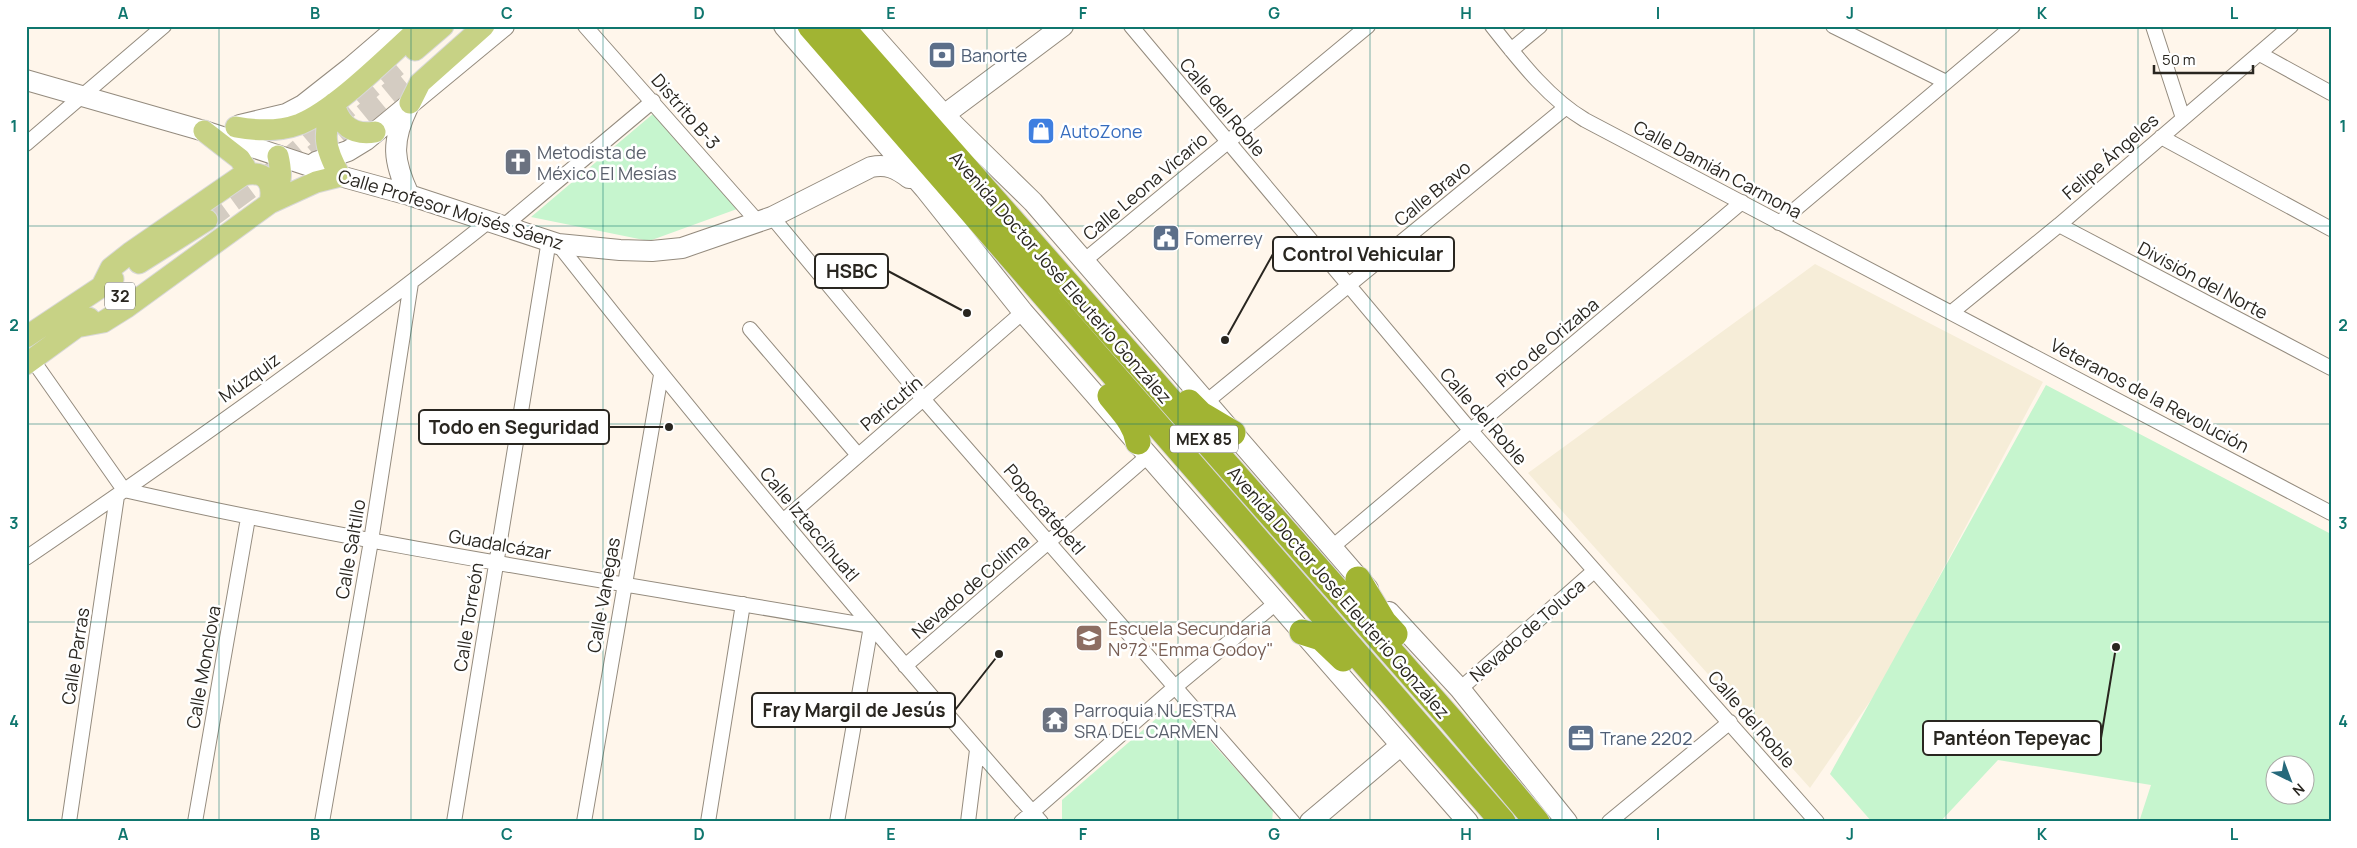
<svg xmlns="http://www.w3.org/2000/svg" width="2357" height="848" viewBox="0 0 2357 848" font-family="Manrope,sans-serif">
  <style>
    .industrial { fill: #f6edd8 }
    .green { fill: #c6f5ce; fill-rule: evenodd }
    .lines { fill: none; stroke-linecap: round; stroke-linejoin: round }
    .primary-tunnel { stroke: #d4ccc2; stroke-width: 21; stroke-dasharray: 21 11; stroke-linecap: butt }
    .street-casing { stroke: #948b7e; stroke-width: 16 }
    .secondary-casing { stroke: #948b7e; stroke-width: 22 }
    .primary-casing { stroke: #d8d8d7; stroke-width: 23 }
    .highway-casing { stroke: #d8d8d7; stroke-width: 27 }
    .street { stroke: #fff; stroke-width: 14 }
    .secondary { stroke: #fff; stroke-width: 20 }
    .primary { stroke: #c7d285; stroke-width: 21 }
    .highway { stroke: #a1b433; stroke-width: 25 }
    .grid { fill: none; stroke: #0f766e; stroke-width: 1; stroke-opacity: 0.55 }
    .labels { text-anchor: middle; dominant-baseline: central; stroke-width: 5; stroke-linejoin: round; paint-order: stroke }
    .shield { fill: #fff; stroke: #696763; stroke-width: 1 }
    .shield-label { font-size: 16px; font-weight: bold; fill: #292620 }
    .service-label { font-size: 18px; fill: #4e5e75; stroke: #fff; text-anchor: start }
    .street-label { font-size: 18px; fill: #292620; stroke: #fff }
    .shop-label { font-size: 18px; fill: #366cbe; stroke: #fff; text-anchor: start }
    .worship-label { font-size: 18px; fill: #5b616d; stroke: #fff; text-anchor: start }
    .education-label { font-size: 18px; fill: #785e54; stroke: #fff; text-anchor: start }
    .leader { fill: none; stroke: #292620; stroke-width: 2 }
    .callout-dot { fill: #292620; stroke: #fff; stroke-width: 2 }
    .callout { fill: #fff; stroke: #292620; stroke-width: 2 }
    .callout-label { font-size: 19px; text-anchor: middle; font-weight: bold; fill: #292620 }
    .neatline { fill: none; stroke: #0f766e; stroke-width: 2 }
    .grid-label { font-size: 16px; text-anchor: middle; font-weight: bold; fill: #0f766e }
  </style>
  <rect width="100%" height="100%" fill="#fff6eb"/>
  <!-- industrial -->
  <path class="industrial" d="M1815,264l228,118 -163,305 -70,101 -282,-315z"/>
  <!-- green -->
  <path class="green" d="M654,113l83,96 -88,32 -118,-24z
    M2046,385l285,149v288h-192l12,-37 -153,-25 -58,62h-68l-42,-48zM2274,766h30v30h-30z
    M1165,711h18l90,99 -1,12h-210v-22z"/>
  <g class="lines">
    <!-- primary-tunnel -->
    <path class="primary-tunnel" d="M314,155l91,-75
      M207,220l64,-47 126,-107"/>
    <!-- street casing -->
    <g class="street-casing">
      <path id="street" d="M585,26l173,196
        M1131,26l340,405 346,391
        M1492,26c27,34 56,72 93,94l746,393
        M1833,26l113,56
        M2153,26l30,92
        M1511,50l29,-24
        M2260,54l71,39
        M2161,137l170,92
        M26,144l138,-118
        M772,217l152,183 369,422
        M1779,223l234,-197
        M505,225l148,-124
        M2059,225l272,143
        M558,244c155,197 317,389 483,578
        M1085,260l283,-234
        M1952,312l107,-87 232,-199
        M750,329l108,126
        M32,359l92,131c247,56 498,93 747,136
        M1206,402l359,-294
        M783,521l240,-209
        M1331,548l411,-346
        M26,558c158,-108 314,-218 463,-337
        M905,666l244,-211
        M1460,689l134,-118
        M69,822l48,-326
        M195,822l53,-304
        M322,822l49,-281 40,-258
        M454,822l95,-582
        M584,822l77,-447
        M708,822l35,-218
        M837,822l34,-196
        M968,822l9,-72
        M1021,822l154,-135 101,-84
        M1609,822l121,-100"/>
    </g>
    <!-- secondary casing -->
    <g class="secondary-casing">
      <path id="secondary" d="M784,26l141,163 98,123 445,510
        M865,26l79,89 89,87 335,387
        M26,80l178,51 136,45 69,19 149,49 62,6 32,1 30,-3 90,-31 99,-50c16,-3 25,1 38,11
        M408,107c-17,35 -15,54 1,88
        M944,115l119,-89
        M240,125l46,-11 17,-9 47,-37 49,-42
        M316,162l32,-11 18,-11 138,-114
        M1389,612l71,77 107,133
        M1310,822l90,-76"/>
    </g>
    <!-- primary casing -->
    <g class="primary-casing">
      <path id="primary" d="M415,50l28,-24
        M334,103c5,22 19,33 41,29
        M410,103l10,-20 64,-57
        M236,127c21,4 42,5 64,-3 37,-15 90,-70 122,-98
        M243,175c23,-5 31,7 27,28
        M272,199c10,-15 10,-26 6,-43
        M139,263l68,-43
        M102,286l9,-18 19,-15 113,-78 2,-8 -5,-8 -36,-28
        M76,327l27,-5 24,-15 143,-104 46,-21 24,-6c-16,-29 -18,-42 -6,-73
        M26,337l87,-58
        M26,364l63,-46"/>
    </g>
    <!-- highway casing -->
    <g class="highway-casing">
      <path id="highway" d="M810,26l693,796
        M841,26l611,695 85,101
        M1110,396c12,15 25,27 28,46
        M1189,402l12,12 32,19
        M1358,579l26,43 11,12
        M1302,632l19,6 22,21"/>
    </g>
    <!-- street -->
    <use href="#street" class="street"/>
    <!-- secondary -->
    <use href="#secondary" class="secondary"/>
    <!-- primary -->
    <use href="#primary" class="primary"/>
    <!-- highway -->
    <use href="#highway" class="highway"/>
  </g>
  <!-- grid -->
  <path class="grid" d="M219,26v796M411,26v796M603,26v796M795,26v796M987,26v796M1178,26v796M1370,26v796M1562,26v796M1754,26v796M1946,26v796M2138,26v796M26,226h2305M26,424h2305M26,622h2305"/>
  <!-- icons -->
  <defs>
    <g id="bank-square" transform="scale(1.4375)"><rect x="-9" y="-9" width="18" height="18" rx="4" fill="#5c6f8a" stroke="#fff"/><path d="M-6-4H6V4H-6ZM0-2.3a2.3 2.3 0 1 0 0 4.6a2.3 2.3 0 1 0 0-4.6Z" fill="#fff"/></g>
    <g id="shop-square" transform="scale(1.4375)"><rect x="-9" y="-9" width="18" height="18" rx="4" fill="#3f7fe0" stroke="#fff"/><path d="M-5-2.5h2.3a2.7 3.5 0 0 1 5.4 0H5L5.5 6h-11ZM-1.5-2.5h3a1.5 2.3 0 0 0-3 0Z" fill="#fff"/></g>
    <g id="church-square" transform="scale(1.4375)"><rect x="-9" y="-9" width="18" height="18" rx="4" fill="#6b7280" stroke="#fff"/><path d="M-1.2-6h2.4v3.5h3.3v2.4h-3.3V6h-2.4V-.1h-3.3v-2.4h3.3Z" fill="#fff"/></g>
    <g id="civic-square" transform="scale(1.4375)"><rect x="-9" y="-9" width="18" height="18" rx="4" fill="#5c6f8a" stroke="#fff"/><path d="M-.6-6.5H3V-4.5H.6V-3L4-1V1h2V6H-6V1h2V-1L-.6-3ZM-1.2 2.5V6h2.4V2.5Z" fill="#fff"/></g>
    <g id="school-square" transform="scale(1.4375)"><rect x="-9" y="-9" width="18" height="18" rx="4" fill="#8d6e63" stroke="#fff"/><path d="M0-5L7-2L0 1L-7-2ZM-4 1L0 2.5L4 1V4Q0 6-4 4Z" fill="#fff"/></g>
    <g id="temple-square" transform="scale(1.4375)"><rect x="-9" y="-9" width="18" height="18" rx="4" fill="#6b7280" stroke="#fff"/><path d="M0-6L5-2H3V0L6.5 2.5H4V6H1.5V3h-3V6H-4V2.5H-6.5L-3 0V-2H-5Z" fill="#fff"/></g>
    <g id="office-square" transform="scale(1.4375)"><rect x="-9" y="-9" width="18" height="18" rx="4" fill="#5c6f8a" stroke="#fff"/><path d="M-6-3h4V-5.5h4V-3h4V5H-6ZM-1-4.5V-3h2v-1.5ZM-6 0V1H6V0Z" fill="#fff"/></g>
  </defs>
  <g fill-rule="evenodd">
    <use href="#bank-square" x="942" y="55"/>
    <use href="#shop-square" x="1041" y="131"/>
    <use href="#church-square" x="518" y="162"/>
    <use href="#civic-square" x="1166" y="238"/>
    <use href="#school-square" x="1089" y="638"/>
    <use href="#temple-square" x="1055" y="720"/>
    <use href="#office-square" x="1581" y="738"/>
  </g>
  <g class="labels">
    <!-- shield labels -->
    <g class="shield">
      <rect x="105" y="282.5" width="30" height="27" rx="4"/>
      <rect x="1170" y="425.5" width="68" height="27" rx="4"/>
    </g>
    <g class="shield-label">
      <text x="120" y="296">32</text>
      <text x="1204" y="439">MEX 85</text>
    </g>
    <!-- service labels -->
    <g class="service-label">
      <text x="961" y="55">Banorte</text>
      <text x="1185" y="238">Fomerrey</text>
      <text x="1600" y="738">Trane 2202</text>
    </g>
    <!-- street labels -->
    <g class="street-label">
      <text transform="translate(1223 107) rotate(50)">Calle del Roble</text>
      <text transform="translate(686 111) rotate(49)">Distrito B-3</text>
      <text transform="translate(2110 156) rotate(-41)">Felipe Ángeles</text>
      <text transform="translate(1718 169) rotate(28)">Calle Damián Carmona</text>
      <text transform="translate(1145 186) rotate(-40)">Calle Leona Vicario</text>
      <text transform="translate(1432 193) rotate(-39)">Calle Bravo</text>
      <text transform="translate(451 209) rotate(17)">Calle Profesor Moisés Sáenz</text>
      <text transform="translate(1061 277) rotate(49)">Avenida Doctor José Eleuterio González</text>
      <text transform="translate(2203 280) rotate(28)">División del Norte</text>
      <text transform="translate(1547 342) rotate(-40)">Pico de Orizaba</text>
      <text transform="translate(249 377) rotate(-36)">Múzquiz</text>
      <text transform="translate(2150 395) rotate(28)">Veteranos de la Revolución</text>
      <text transform="translate(891 403) rotate(-40)">Paricutín</text>
      <text transform="translate(1484 416) rotate(49)">Calle del Roble</text>
      <text transform="translate(1045 509) rotate(49)">Popocatépetl</text>
      <text transform="translate(810 524) rotate(50)">Calle Iztaccíhuatl</text>
      <text transform="translate(500 544) rotate(10)">Guadalcázar</text>
      <text transform="translate(350 549) rotate(-80)">Calle Saltillo</text>
      <text transform="translate(970 586) rotate(-41)">Nevado de Colima</text>
      <text transform="translate(1339 592) rotate(49)">Avenida Doctor José Eleuterio González</text>
      <text transform="translate(603 595) rotate(-80)">Calle Vanegas</text>
      <text transform="translate(468 617) rotate(-81)">Calle Torreón</text>
      <text transform="translate(1527 630) rotate(-41)">Nevado de Toluca</text>
      <text transform="translate(75 656) rotate(-81)">Calle Parras</text>
      <text transform="translate(203 667) rotate(-80)">Calle Monclova</text>
      <text transform="translate(1752 719) rotate(49)">Calle del Roble</text>
    </g>
    <!-- shop labels -->
    <g class="shop-label">
      <text x="1060" y="131">AutoZone</text>
    </g>
    <!-- worship labels -->
    <g class="worship-label">
      <text x="537" y="152">Metodista de<tspan x="537" dy="21">México El Mesías</tspan></text>
      <text x="1074" y="710">Parroquia NUESTRA<tspan x="1074" dy="21">SRA DEL CARMEN</tspan></text>
    </g>
    <!-- education labels -->
    <g class="education-label">
      <text x="1108" y="628">Escuela Secundaria<tspan x="1108" dy="21">N°72 "Emma Godoy"</tspan></text>
    </g>
  </g>
  <!-- callouts -->
  <path class="leader" d="M1225 340L1273 254M967 313L888 271M669 427L609 427M999 654L955 710M2116 647L2101 738"/>
  <g class="callout-dot">
    <circle cx="1225" cy="340" r="5"/>
    <circle cx="967" cy="313" r="5"/>
    <circle cx="669" cy="427" r="5"/>
    <circle cx="999" cy="654" r="5"/>
    <circle cx="2116" cy="647" r="5"/>
  </g>
  <g class="callout">
    <rect x="1273" y="237" width="181" height="34" rx="5"/>
    <rect x="815" y="254" width="73" height="34" rx="5"/>
    <rect x="419" y="410" width="190" height="34" rx="5"/>
    <rect x="752" y="693" width="203" height="34" rx="5"/>
    <rect x="1923" y="721" width="178" height="34" rx="5"/>
  </g>
  <g class="callout-label">
    <text x="1363" y="261">Control Vehicular</text>
    <text x="852" y="278">HSBC</text>
    <text x="514" y="434">Todo en Seguridad</text>
    <text x="854" y="717">Fray Margil de Jesús</text>
    <text x="2012" y="745">Pantéon Tepeyac</text>
  </g>
  <!-- border -->
  <rect width="2357" height="848" fill="none" stroke="#ffffff" stroke-width="55"/>
  <!-- north arrow -->
  <g transform="translate(2290 780) rotate(138)"><circle r="24" fill="#ffffff" stroke="#a9a8a6"/>
  <path d="M0-4L9 19L0 12L-9 19Z" fill="#26697b"/>
  <text y="-8" font-size="14" font-weight="bold" text-anchor="middle" fill="#292620">N</text>
  </g>
  <!-- scale -->
  <path d="M2154 65v8h99v-8" fill="none" stroke="#292620" stroke-width="2.5"/>
  <text x="2162" y="65" font-size="15" fill="#292620" stroke="#ffffff" stroke-width="4" paint-order="stroke">50 m</text>
  <rect x="28" y="28" width="2302" height="792" class="neatline"/>
  <g class="grid-label">
    <text x="123" y="19">A</text>
    <text x="315" y="19">B</text>
    <text x="507" y="19">C</text>
    <text x="699" y="19">D</text>
    <text x="891" y="19">E</text>
    <text x="1083" y="19">F</text>
    <text x="1274" y="19">G</text>
    <text x="1466" y="19">H</text>
    <text x="1658" y="19">I</text>
    <text x="1850" y="19">J</text>
    <text x="2042" y="19">K</text>
    <text x="2234" y="19">L</text>
    <text x="14" y="132">1</text>
    <text x="2343" y="132">1</text>
    <text x="14" y="331">2</text>
    <text x="2343" y="331">2</text>
    <text x="14" y="529">3</text>
    <text x="2343" y="529">3</text>
    <text x="14" y="727">4</text>
    <text x="2343" y="727">4</text>
    <text x="123" y="840">A</text>
    <text x="315" y="840">B</text>
    <text x="507" y="840">C</text>
    <text x="699" y="840">D</text>
    <text x="891" y="840">E</text>
    <text x="1083" y="840">F</text>
    <text x="1274" y="840">G</text>
    <text x="1466" y="840">H</text>
    <text x="1658" y="840">I</text>
    <text x="1850" y="840">J</text>
    <text x="2042" y="840">K</text>
    <text x="2234" y="840">L</text>
  </g>
</svg>
